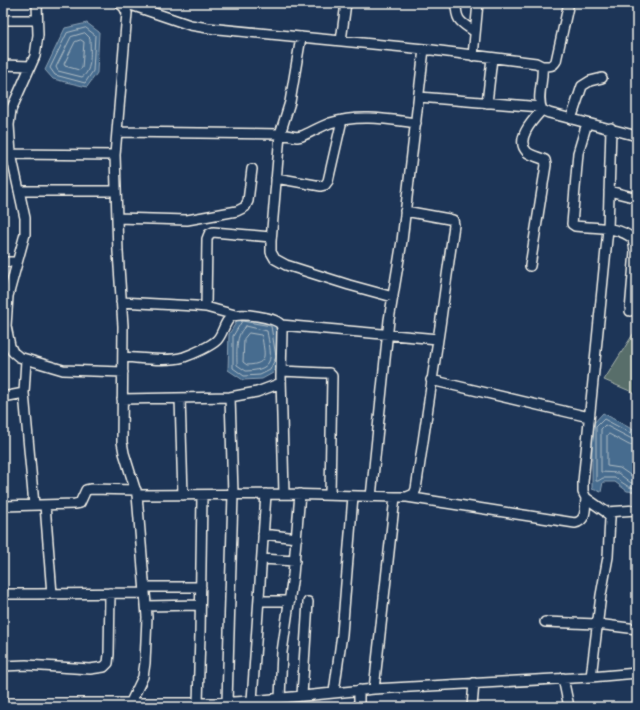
<svg xmlns="http://www.w3.org/2000/svg" width="640" height="710" viewBox="0 0 640 710" font-family="Delius,sans-serif">
  <style>
    .green { fill: #586e6a; stroke: #a6b0a9 }
    .water { fill: #476c8f; stroke: #8ca1b3 }
    .lines { fill: none; stroke-linecap: round; stroke-linejoin: round }
    .shore { stroke: #afbcc4; stroke-width: 1 }
    .minor-casing { stroke: #f4f1e8; stroke-width: 12 }
    .minor { stroke: #1d3557; stroke-width: 9 }
  </style>
  <rect width="100%" height="100%" fill="#1d3557"/>
  <filter id="ink" filterUnits="userSpaceOnUse"><feTurbulence type="fractalNoise" baseFrequency=".025" numOctaves="2"/><feDisplacementMap in="SourceGraphic" scale="8" xChannelSelector="R" yChannelSelector="G"/><feConvolveMatrix kernelMatrix="1 2 1 2 8 2 1 2 1" color-interpolation-filters="sRGB"/></filter>
  <g filter="url(#ink)">
    <!-- green -->
    <path class="green" d="M637,328v66l-33,-14z"/>
    <!-- water -->
    <path class="water" d="M87,23l12,9 -2,41 -10,14 -34,-8 -8,-9 20,-42z
      M240,316l35,6 5,35 -7,16 -11,6 -19,1 -15,-10 1,-36z
      M603,413l34,19v60l-10,-1 -12,-9h-12l-2,10 -9,-3v-64z"/>
    <g class="lines">
      <!-- shore -->
      <path class="shore" d="M86,28l9,7 -2,36 -8,12 -30,-8 -5,-7 17,-35z
        M85,33l5,5c0,11 3,33 -8,39l-24,-6 -2,-4 15,-30z
        M81,40l3,2 -2,26 -3,2 -14,-4 -1,-2 11,-22z
        M246,326l21,5c4,24 10,39 -21,40l-9,-6c0,-13 -2,-31 9,-39z
        M249,333l12,2 1,1c2,18 8,28 -15,29l-4,-3 1,-23z
        M276,357l-6,13 -10,5 -16,1 -11,-8v-32l9,-15 29,5 5,31
        M637,435h-3l-30,-16 -8,8v54h2l5,-3h12l14,9 8,1
        M637,440l-5,-1 -27,-14 -4,4v43l17,1 13,10h6
        M637,446l-8,-1 -20,-11 -2,1v31l13,2 13,9h4"/>
      <!-- minor casing -->
      <g class="minor-casing">
        <path id="minor" d="M37,3l1,32 -3,21 -24,54 -2,15 2,29 14,64v16l-17,62 -2,30 4,20 3,6 6,5 44,13 60,2
          M119,3l5,4 3,6 -12,142 3,97 5,74 -1,116 2,11 13,42 10,122 -2,46 -2,14 -13,27v3
          M125,3l65,22 18,3 216,21 112,14 6,3c2,15 -6,30 0,44l7,3 88,23
          M456,3c0,19 5,19 19,29
          M3,20h34
          M301,37l-11,65 -10,32 -9,107v11l4,7 11,6 63,20 44,12
          M341,41l5,-38
          M473,56l5,-53
          M3,65l27,1
          M542,66c6,0 11,1 14,-5l12,-54
          M419,97l122,10
          M487,103l5,-45
          M571,119l11,-33 8,-5 12,-3
          M587,123l-9,30 -6,71 3,2c18,2 45,0 58,13l2,12 -5,60
          M117,132l163,2 17,3 5,-1c9,-4 18,-9 28,-13 29,-9 56,-4 86,0
          M11,154l104,1
          M276,178l45,8 4,-1 3,-4 14,-61
          M19,191h97
          M609,191l28,7
          M117,218l70,2 50,-9 8,-4 3,-6 4,-32
          M3,262h14
          M530,266l16,-101 -1,-5c-5,-3 -14,-4 -18,-8 -13,-13 7,-33 15,-42
          M121,302l74,4 11,1 29,8
          M206,307l1,-68 2,-5 4,-2 58,5
          M281,325l157,14
          M123,357c18,1 44,5 61,0 9,-3 27,-11 33,-17 6,-6 7,-18 14,-23 8,-5 46,0 50,8 1,2 1,4 1,6l-1,46 3,117
          M26,360l-2,33 10,112
          M281,371l44,2h4l3,3 -2,119
          M431,380l158,37
          M3,397l21,-4
          M180,398l3,97
          M122,399l108,-2 27,-5 24,-9
          M137,495l147,-1 111,3h12l7,-3 2,-5 24,-163 14,-101 -1,-5 -4,-1 -44,-8
          M371,497l18,-177 13,-79 22,-192
          M407,497l168,26c12,-2 10,-15 11,-25
          M45,505l7,89
          M3,506l72,-2 5,-1 6,-13 5,-1 45,1
          M606,512l31,-2
          M263,534l34,4
          M262,559l33,2
          M145,587h56
          M3,594h33l109,-1
          M259,601h31
          M146,606l54,-1
          M545,622l52,2 40,5
          M3,666l23,-1 64,4 14,-2 4,-4 1,-9 1,-61
          M591,677l10,-82 7,-38 2,-39 -4,-6 -20,-14 -3,-6v-10l25,-253 3,-101
          M563,678l6,29
          M374,689l21,-192
          M334,692l8,-58 11,-138
          M302,695l6,-93
          M280,698l2,-46 11,-77 7,-81
          M252,701l14,-207
          M227,702l6,-208 -3,-97
          M3,703h210l39,-2 122,-12 217,-12 46,-4
          M198,703l2,-68 2,-140
          M359,707v-17
          M472,707l2,-24"/>
      </g>
      <!-- minor -->
      <use href="#minor" class="minor"/>
    </g>
  </g>
  <!-- margin -->
  <rect width="640" height="710" fill="none" stroke="#1d3557" stroke-width="16"/>
  <rect x="8" y="8" width="624" height="694" fill="none" stroke="#f4f1e8" stroke-width="1.5" filter="url(#ink)"/>
</svg>
